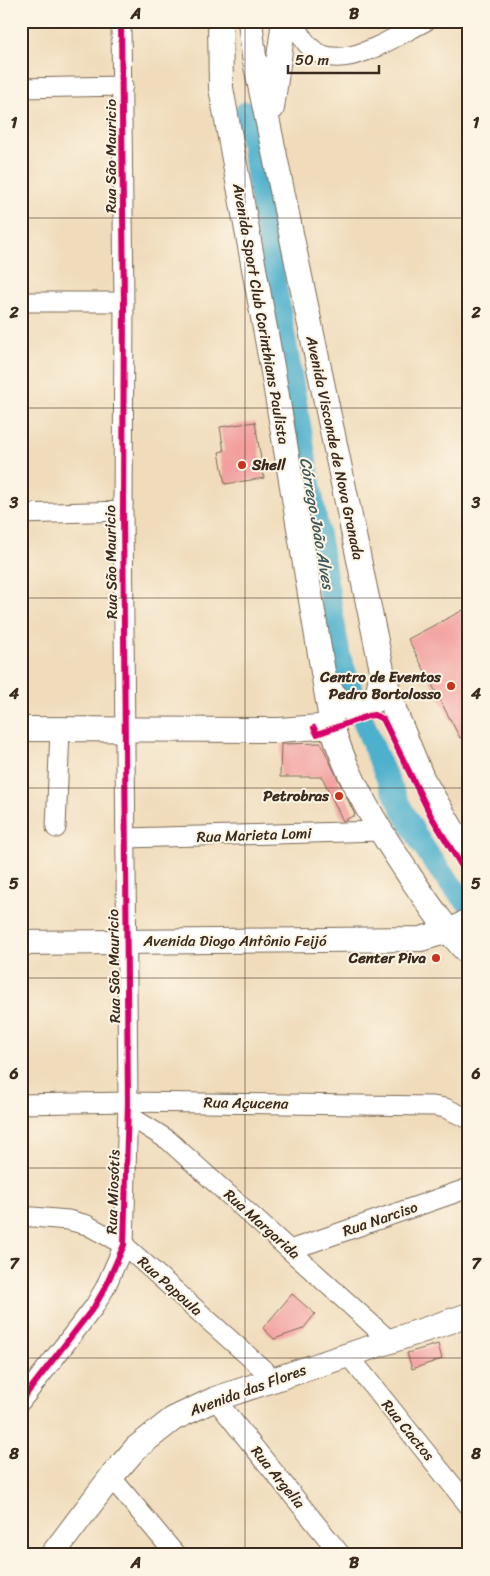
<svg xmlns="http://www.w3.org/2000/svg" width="490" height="1576" viewBox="0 0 490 1576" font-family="Sriracha,sans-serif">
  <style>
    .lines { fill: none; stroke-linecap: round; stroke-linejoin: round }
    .river { stroke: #4eb0cd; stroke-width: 22 }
    .building { fill: #f29f9e }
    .minor-casing { stroke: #7a6855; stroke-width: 21 }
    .major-casing { stroke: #7a6855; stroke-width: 26 }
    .minor { stroke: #fff; stroke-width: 19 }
    .major { stroke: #fff; stroke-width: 24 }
    .cycleway-casing { stroke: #fcf5e5; stroke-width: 9 }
    .cycleway { stroke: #d6006c; stroke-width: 6 }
    .grid { fill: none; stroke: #3b2a1e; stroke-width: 1; stroke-opacity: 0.55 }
    .poi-dot { fill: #c8321e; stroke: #fcf5e5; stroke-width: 2 }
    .labels { text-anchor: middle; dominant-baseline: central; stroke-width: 4; stroke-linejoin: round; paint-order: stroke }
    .street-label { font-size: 15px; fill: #3b2a1e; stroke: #fcf5e5 }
    .poi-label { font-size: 15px; font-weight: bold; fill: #3b2a1e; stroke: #fcf5e5; text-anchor: end }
    .water-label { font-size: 16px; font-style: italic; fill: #42595b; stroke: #fcf5e5 }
    .neatline { fill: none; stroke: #3b2a1e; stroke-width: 2 }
    .grid-label { font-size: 16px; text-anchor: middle; font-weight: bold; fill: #3b2a1e }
  </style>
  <rect width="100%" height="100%" fill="#fcf5e5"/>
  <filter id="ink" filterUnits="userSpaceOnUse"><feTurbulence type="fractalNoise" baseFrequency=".02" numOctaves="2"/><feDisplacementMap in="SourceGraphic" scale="10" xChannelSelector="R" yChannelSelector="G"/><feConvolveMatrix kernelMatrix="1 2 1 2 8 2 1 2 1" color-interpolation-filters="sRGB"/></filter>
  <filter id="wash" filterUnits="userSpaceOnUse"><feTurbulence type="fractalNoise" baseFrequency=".0096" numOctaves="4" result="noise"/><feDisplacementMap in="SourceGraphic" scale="20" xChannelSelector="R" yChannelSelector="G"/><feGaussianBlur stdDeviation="1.12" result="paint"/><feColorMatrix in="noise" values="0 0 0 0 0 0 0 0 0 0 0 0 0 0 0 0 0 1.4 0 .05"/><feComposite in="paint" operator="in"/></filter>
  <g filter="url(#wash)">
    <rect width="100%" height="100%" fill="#f0dcbb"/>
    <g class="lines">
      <!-- river -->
      <path class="river" d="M246,112l94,545c30,83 64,183 129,247"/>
    </g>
    <g id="blocks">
      <!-- building -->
      <path class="building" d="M255,422l9,56 -39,6 -6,-32 5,-1 -4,-24z
        M469,607v127l-9,4 -52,-99z
        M321,743l34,72 -12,6 -21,-44h-42l1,-33z
        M292,1294l23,20 -12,15 -29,10 -11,-11z
        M438,1344l4,15 -30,10 -5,-16z"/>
    </g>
  </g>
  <g filter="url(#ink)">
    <use href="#blocks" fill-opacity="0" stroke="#7a6855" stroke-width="1"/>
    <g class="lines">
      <!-- minor casing -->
      <g class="minor-casing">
        <path id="minor" d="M295,21c23,70 89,21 131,0
          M21,88l102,-2
          M21,302h103
          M21,514l102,-3
          M56,828l4,-98
          M126,838l255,-7
          M21,1104l107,-2 305,4 12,2 24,11
          M128,1115l40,25 222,201
          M21,1216l47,4 19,5 37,20 150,134
          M290,1250l179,-62
          M348,1355l121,151
          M215,1399l126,156
          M21,1401l73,-94 11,-19 19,-43 4,-143 -5,-591 1,-209 -3,-281
          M111,1477l65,78"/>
      </g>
      <!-- major casing -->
      <g class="major-casing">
        <path id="major" d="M220,21l1,67 52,284 59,354c16,55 46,102 77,149 19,28 37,55 60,79
          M250,21l4,35 128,614 13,42 27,66 47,80
          M272,108l12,-87
          M325,684l20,23 19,2 13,-11 5,-28
          M21,729l258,1 53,-4
          M21,943l400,-4 34,-10 14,-9
          M52,1555l59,-78 25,-29 37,-29 42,-20 254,-84"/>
      </g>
      <!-- minor -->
      <use href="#minor" class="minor"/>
      <!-- major -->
      <use href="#major" class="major"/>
      <!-- cycleway casing -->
      <g class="cycleway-casing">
        <path id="cycleway" d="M314,728l3,6 51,-18 6,-1 9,4 48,97 38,62
          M21,1401l73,-94 11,-19 19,-43 4,-143 -5,-591 1,-209 -3,-281"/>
      </g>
      <!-- cycleway -->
      <use href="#cycleway" class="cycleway"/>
    </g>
  </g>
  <!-- grid -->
  <path class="grid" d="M245,21v1534M21,218h448M21,408h448M21,598h448M21,788h448M21,978h448M21,1168h448M21,1358h448"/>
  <!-- markers -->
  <g class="poi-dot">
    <circle cx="242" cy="465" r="5"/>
    <circle cx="451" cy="686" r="5"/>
    <circle cx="339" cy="796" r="5"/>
    <circle cx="436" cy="958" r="5"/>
  </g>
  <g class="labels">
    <!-- street labels -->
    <g class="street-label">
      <text transform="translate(111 156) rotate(-90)">Rua São Mauricio</text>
      <text transform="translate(261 314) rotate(80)">Avenida Sport Club Corinthians Paulista</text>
      <text transform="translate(335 448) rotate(78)">Avenida Visconde de Nova Granada</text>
      <text transform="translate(111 562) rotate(-91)">Rua São Mauricio</text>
      <text transform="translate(254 835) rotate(-2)">Rua Marieta Lomi</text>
      <text x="235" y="941">Avenida Diogo Antônio Feijó</text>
      <text transform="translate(114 966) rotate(-91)">Rua São Mauricio</text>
      <text transform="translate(246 1103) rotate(1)">Rua Açucena</text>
      <text transform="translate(113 1192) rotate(-88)">Rua Miosótis</text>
      <text transform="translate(380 1219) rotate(-19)">Rua Narciso</text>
      <text transform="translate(262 1224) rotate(42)">Rua Margarida</text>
      <text transform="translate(170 1286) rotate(42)">Rua Papoula</text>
      <text transform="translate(248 1390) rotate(-20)">Avenida das Flores</text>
      <text transform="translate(408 1430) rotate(51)">Rua Cactos</text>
      <text transform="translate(278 1477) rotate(51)">Rua Argelia</text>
    </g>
    <!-- poi labels -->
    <g class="poi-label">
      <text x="252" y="465" text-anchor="start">Shell</text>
      <text x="441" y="677">Centro de Eventos<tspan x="441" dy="17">Pedro Bortolosso</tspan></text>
      <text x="329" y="796">Petrobras</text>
      <text x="426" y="958">Center Piva</text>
    </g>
    <!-- water labels -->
    <g class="water-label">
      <text transform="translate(317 523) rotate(80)">Córrego João Alves</text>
    </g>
  </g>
  <!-- margin -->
  <rect width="490" height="1576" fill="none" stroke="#fcf5e5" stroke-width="55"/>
  <!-- scale -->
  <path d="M288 65v8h91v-8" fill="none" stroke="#3b2a1e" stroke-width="2.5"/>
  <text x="295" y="65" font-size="15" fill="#3b2a1e" stroke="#fcf5e5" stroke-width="4" paint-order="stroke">50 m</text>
  <rect x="28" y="28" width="434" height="1520" class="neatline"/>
  <g class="grid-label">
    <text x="136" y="19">A</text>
    <text x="354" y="19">B</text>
    <text x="14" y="128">1</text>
    <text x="476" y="128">1</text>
    <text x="14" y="318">2</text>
    <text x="476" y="318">2</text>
    <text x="14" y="508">3</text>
    <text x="476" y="508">3</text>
    <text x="14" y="699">4</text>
    <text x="476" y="699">4</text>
    <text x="14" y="889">5</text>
    <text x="476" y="889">5</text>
    <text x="14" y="1079">6</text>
    <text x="476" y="1079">6</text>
    <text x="14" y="1269">7</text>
    <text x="476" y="1269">7</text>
    <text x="14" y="1459">8</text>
    <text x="476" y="1459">8</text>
    <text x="136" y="1568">A</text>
    <text x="354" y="1568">B</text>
  </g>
</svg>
